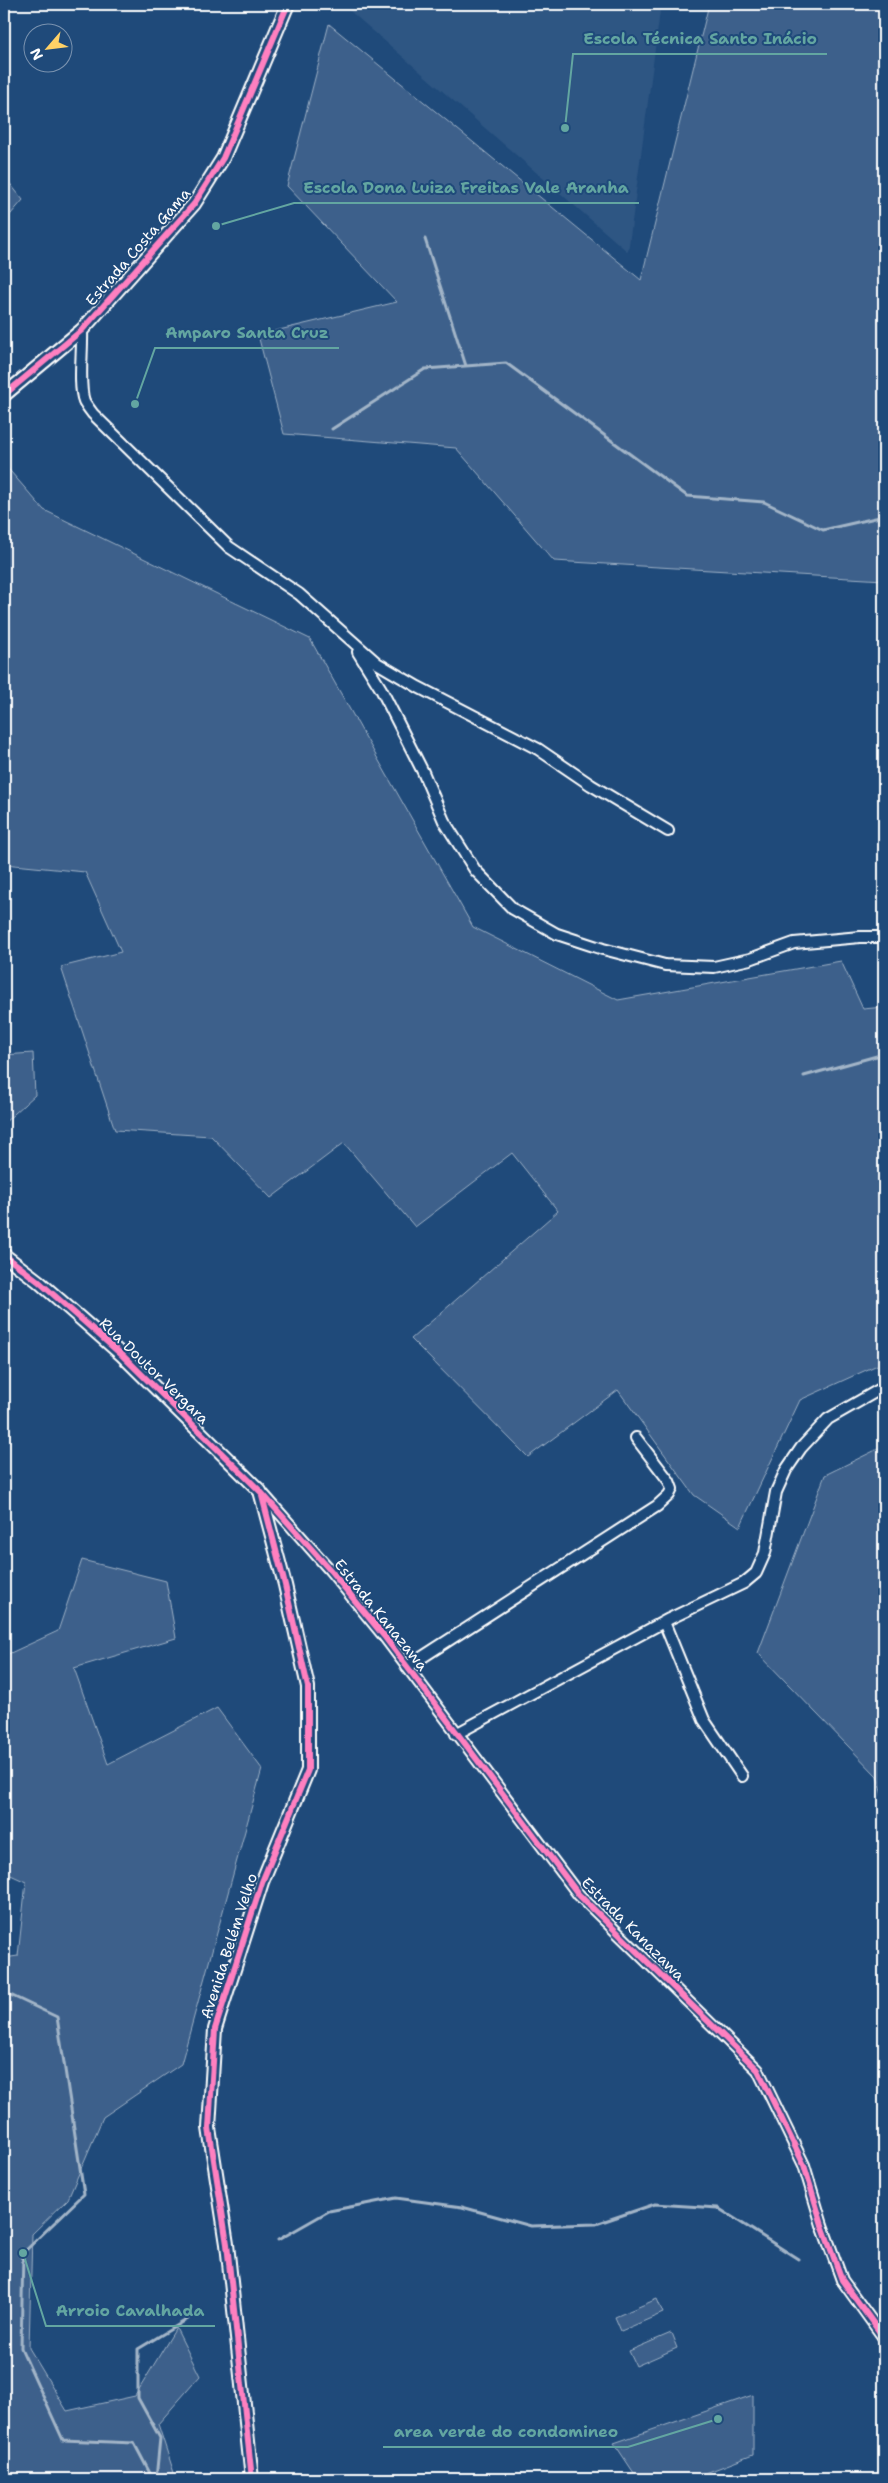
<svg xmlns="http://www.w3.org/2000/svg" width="888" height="2483" viewBox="0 0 888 2483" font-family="'Shantell Sans',sans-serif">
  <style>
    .built { fill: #2e5683 }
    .green { fill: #3c618b; stroke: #9eb0c5 }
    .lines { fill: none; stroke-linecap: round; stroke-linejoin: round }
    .stream { stroke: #a3b5c8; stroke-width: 3 }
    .minor-casing { stroke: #fff; stroke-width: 14 }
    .major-casing { stroke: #fff; stroke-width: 16 }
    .minor { stroke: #1f4a7a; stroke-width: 10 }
    .major { stroke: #1f4a7a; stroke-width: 12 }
    .cycleway-casing { stroke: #1f4a7a; stroke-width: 9 }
    .cycleway { stroke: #ff80c0; stroke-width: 6 }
    .labels { text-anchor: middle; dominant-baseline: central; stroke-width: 4; stroke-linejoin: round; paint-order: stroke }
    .street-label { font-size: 15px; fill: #fff; stroke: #1f4a7a }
    .leader { fill: none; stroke: #63a6a1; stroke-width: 2 }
    .callout-dot { fill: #63a6a1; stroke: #1f4a7a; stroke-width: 2 }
    .callout-label { font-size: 16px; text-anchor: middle; font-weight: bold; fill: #63a6a1; stroke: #1f4a7a; stroke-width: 4; stroke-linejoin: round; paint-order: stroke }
  </style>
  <rect width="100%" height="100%" fill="#1f4a7a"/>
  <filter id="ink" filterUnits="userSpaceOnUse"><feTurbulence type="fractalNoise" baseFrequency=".02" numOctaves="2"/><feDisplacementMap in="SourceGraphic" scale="10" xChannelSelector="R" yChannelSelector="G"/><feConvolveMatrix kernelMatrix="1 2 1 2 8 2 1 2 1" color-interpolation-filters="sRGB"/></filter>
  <g filter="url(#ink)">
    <!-- built -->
    <path class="built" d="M342,4h319l-33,248z"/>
    <!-- green -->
    <path class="green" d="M709,4h175v576l-330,-19 -98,-113 -172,-14 -26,-99 139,-33 -110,-116 42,-162 312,256z
      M4,176l19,24 -19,22z
      M4,464l40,46 266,129 163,288 145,73 223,-39 22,48 21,-2v355l-84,38 -60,127 -46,-32 -76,-105 -90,67 -117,-118 147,-128 -46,-58 -97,74 -71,-84 -73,55 -60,-62 -96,-6 -54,-163 60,-15 -36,-80 -81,-8z
      M33,1053l2,42 -31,28v-68z
      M884,1446v357l-7,-27 -119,-123 67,-178z
      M82,1560l84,21 10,57 -102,30 34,96 109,-56 45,61 -81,295 -78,53 -35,82 -36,35 -3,114 38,63 68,-15 41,-68 24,48 -42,48 18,55h-172v-521l14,-2 8,-74 -22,-10v-216l54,-25z
      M657,2299l6,14 -42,18 -6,-14z
      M671,2333l6,15 -41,18 -7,-15z
      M753,2395v60l-63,24h-52l-24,-36z"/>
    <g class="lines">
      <!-- stream -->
      <path class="stream" d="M425,239l41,127
        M332,429l93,-60 81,-6 181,133 77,6 59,28 61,-14
        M804,1076l80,-22
        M4,1992l53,25 27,177 -61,59 -2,95 42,92 71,3 19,36
        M278,2240l51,-29 67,-13 66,9 69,19 65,-2 59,-20 63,4 80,51
        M156,2479l4,-41 -22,-40v-49l50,-30"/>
      <!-- minor casing -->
      <g class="minor-casing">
        <path id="minor" d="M82,330c1,19 -4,56 2,71 2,4 6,9 9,13l136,133 70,47 78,69 41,24 120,62 53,36 77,46
          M358,652l23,37 42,83 21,49 31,49 38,39 44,25 46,15 62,16 49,2 36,-8 44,-16 66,-6h24
          M262,1493l68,77 54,66 195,259 179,175 46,95 18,60 20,55 42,58
          M664,1622l40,98 38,56
          M407,1667l250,-161 12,-11 3,-6 -3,-8 -33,-43
          M456,1734l213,-115 75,-36 12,-10 9,-20 11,-61 10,-22 15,-22 27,-29 56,-32"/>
      </g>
      <!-- major casing -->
      <g class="major-casing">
        <path id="major" d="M4,395l78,-65 112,-126 29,-46 65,-154
          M4,1255l34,26 84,74 138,136 25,94 23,102v83l-46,112 -47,147 -6,99 18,116 25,235"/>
      </g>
      <!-- minor -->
      <use href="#minor" class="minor"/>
      <!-- major -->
      <use href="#major" class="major"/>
      <!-- cycleway casing -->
      <g class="cycleway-casing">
        <path id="cycleway" d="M4,395l78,-65 112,-126 29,-46 65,-154
          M4,1255l34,26 84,74 138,136 70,79 54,66 195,259 179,175 46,95 18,60 20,55 42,58
          M252,2479l-25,-235 -18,-116 6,-99 47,-147 46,-112v-83l-23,-102 -23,-89"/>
      </g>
      <!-- cycleway -->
      <use href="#cycleway" class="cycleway"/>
    </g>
  </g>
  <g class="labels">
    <!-- street labels -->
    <g class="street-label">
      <text transform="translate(138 247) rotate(-49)">Estrada Costa Gama</text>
      <text transform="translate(154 1371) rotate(44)">Rua Doutor Vergara</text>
      <text transform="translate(381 1615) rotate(51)">Estrada Kanazawa</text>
      <text transform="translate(633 1929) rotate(45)">Estrada Kanazawa</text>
      <text transform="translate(229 1946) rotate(-72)">Avenida Belém Velho</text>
    </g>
  </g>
  <!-- callouts -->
  <path class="leader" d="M565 128L573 54H827M216 226L294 203H639M135 404L155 348H339M23 2253L46 2326H215M718 2419L628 2447H383"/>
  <g class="callout-dot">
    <circle cx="565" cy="128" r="5"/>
    <circle cx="216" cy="226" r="5"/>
    <circle cx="135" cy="404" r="5"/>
    <circle cx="23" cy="2253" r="5"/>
    <circle cx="718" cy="2419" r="5"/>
  </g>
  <g class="callout-label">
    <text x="700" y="44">Escola Técnica Santo Inácio</text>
    <text x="466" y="193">Escola Dona Luiza Freitas Vale Aranha</text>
    <text x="247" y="338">Amparo Santa Cruz</text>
    <text x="130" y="2316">Arroio Cavalhada</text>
    <text x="506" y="2437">area verde do condomineo</text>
  </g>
  <!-- margin -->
  <rect width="888" height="2483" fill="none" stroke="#1f4a7a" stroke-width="20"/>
  <rect x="10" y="10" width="868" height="2463" fill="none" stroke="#fff" stroke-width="2" filter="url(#ink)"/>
  <!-- north arrow -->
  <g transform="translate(48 48) rotate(242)"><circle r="24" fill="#1f4a7a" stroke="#7992af"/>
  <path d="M0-4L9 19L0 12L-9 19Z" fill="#ffd166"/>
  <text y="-8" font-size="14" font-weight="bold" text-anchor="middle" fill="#ffffff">N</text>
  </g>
</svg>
